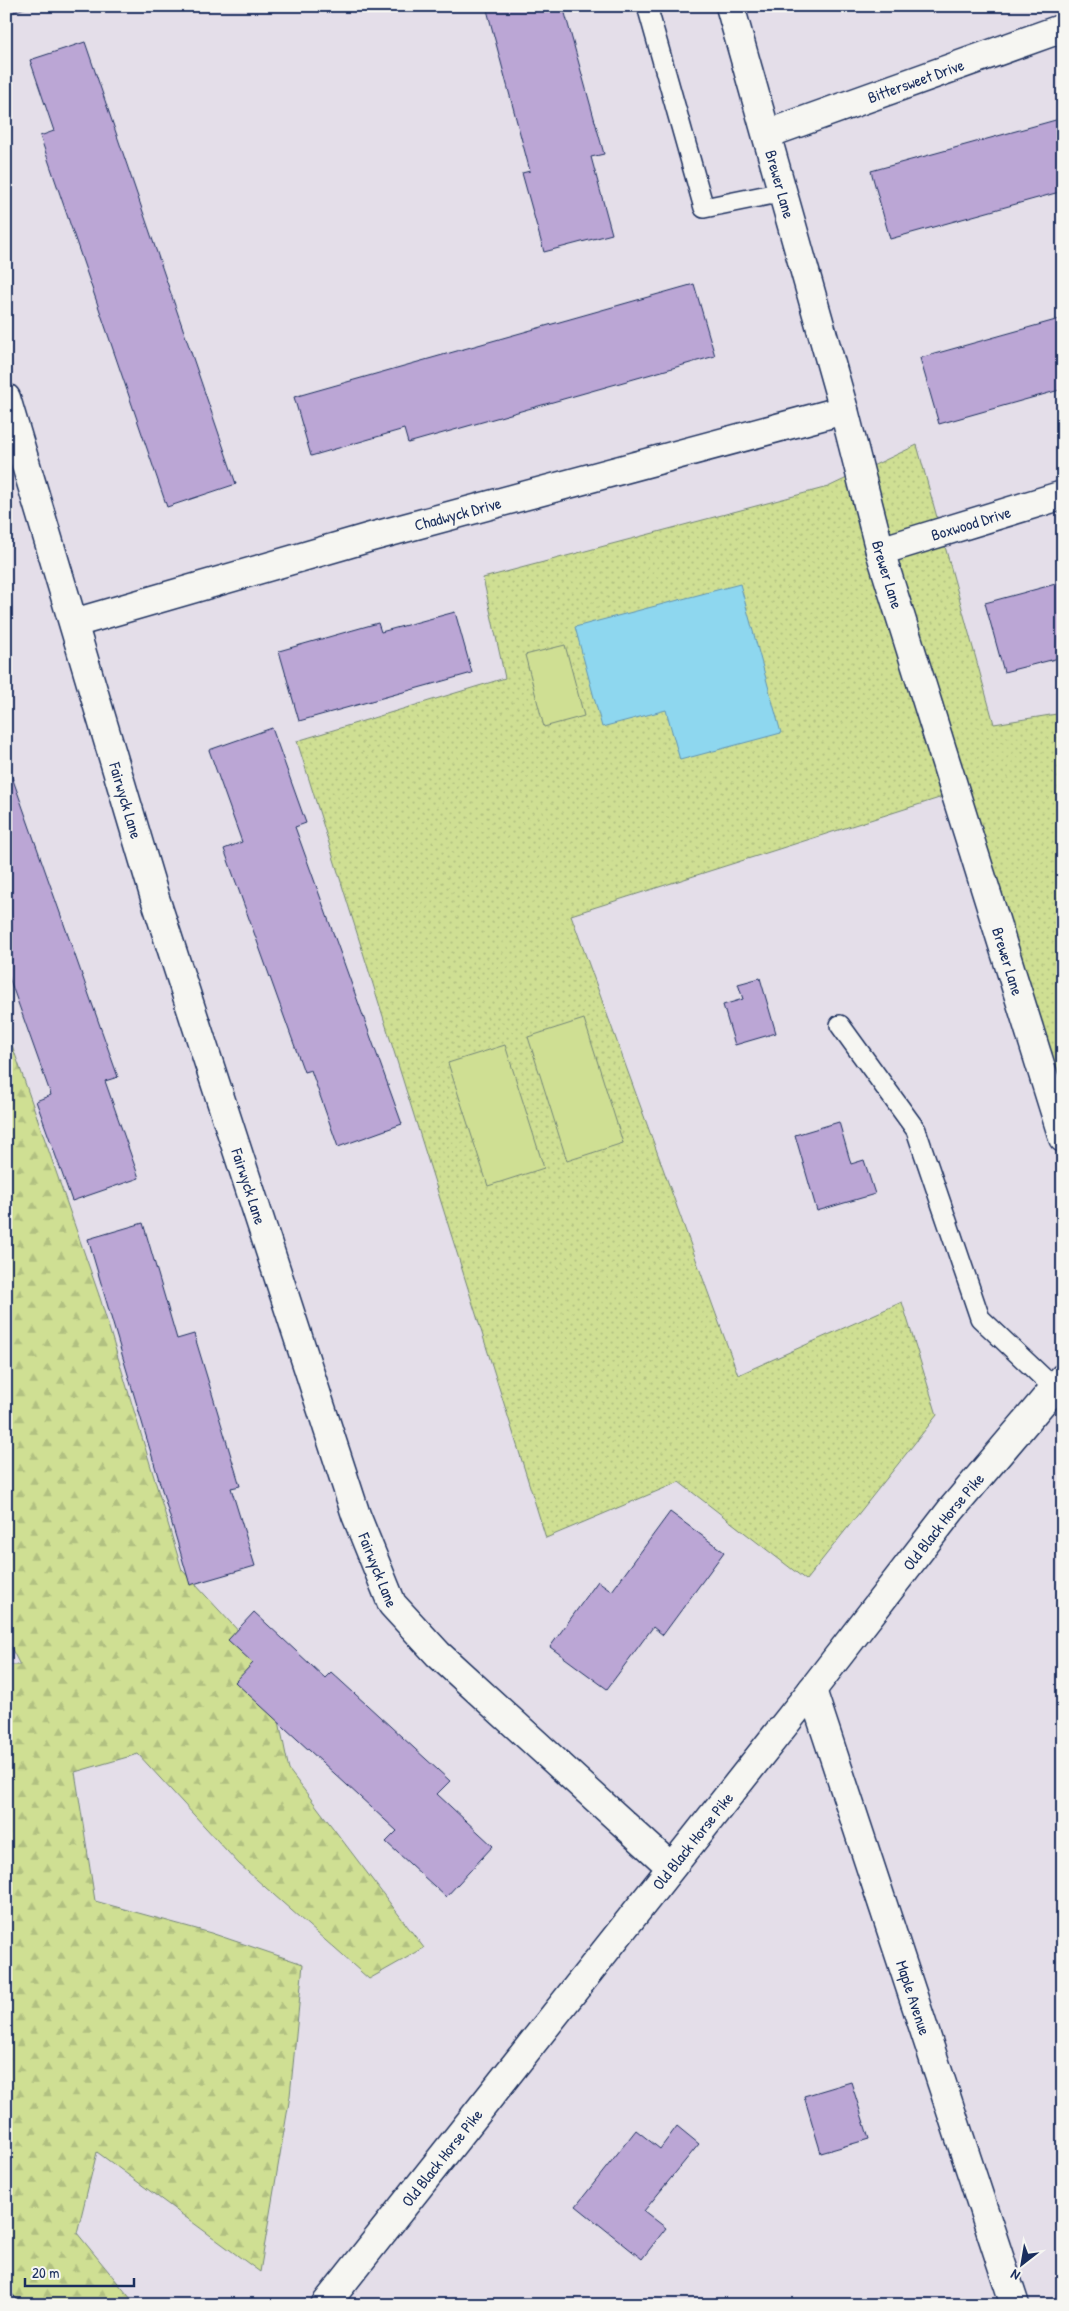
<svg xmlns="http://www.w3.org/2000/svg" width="1069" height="2311" viewBox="0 0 1069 2311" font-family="'Patrick Hand',sans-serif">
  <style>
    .grass { fill: url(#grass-dots); stroke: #758778 }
    .forest { fill: url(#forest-firs); stroke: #758778 }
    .garden { fill: #cfdf93; stroke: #758778 }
    .water { fill: #8ed7ef; stroke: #6094b5 }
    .building { fill: #bba6d5; stroke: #1b2f5e }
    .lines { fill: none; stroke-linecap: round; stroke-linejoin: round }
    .service-casing { stroke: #1b2f5e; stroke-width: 22 }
    .minor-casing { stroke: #1b2f5e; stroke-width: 31 }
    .tertiary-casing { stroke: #1b2f5e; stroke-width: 31 }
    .service { stroke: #f6f6f2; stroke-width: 19 }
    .minor { stroke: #f6f6f2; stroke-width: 28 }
    .tertiary { stroke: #f6f6f2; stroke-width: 28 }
    .labels { text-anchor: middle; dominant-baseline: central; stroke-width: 4.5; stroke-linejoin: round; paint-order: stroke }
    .street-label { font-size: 16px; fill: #1b2f5e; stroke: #f6f6f2 }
  </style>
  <defs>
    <pattern id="grass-dots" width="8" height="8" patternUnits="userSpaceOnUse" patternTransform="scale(1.25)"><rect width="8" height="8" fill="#cfdf93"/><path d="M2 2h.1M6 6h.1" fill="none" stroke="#b1c081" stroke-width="1.8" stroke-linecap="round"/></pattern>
    <pattern id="forest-firs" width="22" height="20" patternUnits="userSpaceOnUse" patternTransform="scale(1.25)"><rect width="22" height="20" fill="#cfdf93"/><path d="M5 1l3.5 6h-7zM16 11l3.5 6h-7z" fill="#b1c081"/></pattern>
  </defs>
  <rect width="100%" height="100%" fill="#e4dee9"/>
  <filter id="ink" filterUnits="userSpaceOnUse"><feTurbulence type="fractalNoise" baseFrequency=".02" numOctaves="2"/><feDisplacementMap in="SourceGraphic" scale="10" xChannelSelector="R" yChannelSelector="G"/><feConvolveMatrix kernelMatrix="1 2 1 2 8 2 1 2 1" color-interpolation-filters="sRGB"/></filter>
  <g filter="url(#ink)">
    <!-- grass -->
    <path class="grass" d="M917,445l77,279 69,-11v382l-111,-301 -381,121 167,460 164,-73 35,113 -131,165 -127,-98 -133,56 -249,-797 208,-63 -22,-100 345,-91z"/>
    <!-- forest -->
    <path class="forest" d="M6,1028l94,270 82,272 85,92 22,108 135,178 -55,31 -130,-115 -101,-110 -63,18 20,129 116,32 92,31 -13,132 -30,176 -163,-120 -20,81 59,72 -130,-2v-638h14l-14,-27z"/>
    <!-- garden -->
    <path class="garden" d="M565,645l19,71 -40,11 -19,-72z
      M584,1019l39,124 -56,18 -39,-124z
      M505,1045l39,123 -56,18 -40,-123z"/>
    <!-- water -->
    <path class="water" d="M740,584l41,149 -101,27 -14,-50 -64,17 -27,-100z"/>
    <!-- building -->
    <path class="building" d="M6,6h24l-24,9z
      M486,6h77l41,148 -13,3 21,77 -68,18 -22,-79 8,-2z
      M85,42l151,442 -69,23 -127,-371 14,-5 -24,-71z
      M1063,118v73l-173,48 -19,-68z
      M694,284l21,72 -307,87 -4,-14 -93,27 -17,-59z
      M1063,318v71l-124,35 -19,-66z
      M1063,582v75l-59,15 -19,-69z
      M455,612l17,61 -173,48 -20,-70 99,-28 3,9z
      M272,728l34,95 -11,4 107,297 -64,23 -27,-77 -7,2 -80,-223 18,-7 -33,-92z
      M6,760l112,317 -13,4 34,97 -67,23 -36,-100 15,-6 -45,-126z
      M760,978l16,55 -41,12 -12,-40 20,-6 -5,-15z
      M839,1122l12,42 13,-4 11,34 -58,17 -22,-76z
      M143,1223l34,116 17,-5 46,152 -9,2 24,78 -65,19 -102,-346z
      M670,1512l54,40 -61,83 -10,-8 -46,62 -57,-42 48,-66 14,10z
      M254,1612l71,66 6,-6 119,109 -13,13 56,52 -47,51 -60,-55 11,-11 -162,-149 18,-19 -25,-23z
      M851,2082l18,57 -48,14 -17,-57z
      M677,2126l22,18 -55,67 22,17 -24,31 -66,-53 60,-76 24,19z"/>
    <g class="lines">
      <!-- service casing -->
      <g class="service-casing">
        <path id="service" d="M647,6l57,202 79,-16
          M840,1025l76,105 64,188 74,70
          M6,2303l2,2"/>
      </g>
      <!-- minor casing -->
      <g class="minor-casing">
        <g id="minor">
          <path id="s1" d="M730,6l114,404 36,141 183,587"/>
          <path id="s2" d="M767,134l296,-106"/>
          <path id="s3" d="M6,398l149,500 201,617 36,89 46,50 233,213"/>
          <path id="s4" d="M880,551l183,-56"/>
          <path id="s5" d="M74,623l297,-86 473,-127"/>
          <path id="s6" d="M812,1690l203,615"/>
        </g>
      </g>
      <!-- tertiary casing -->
      <g class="tertiary-casing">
        <g id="tertiary">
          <path id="s7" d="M325,2305l487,-615 139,-180 112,-132"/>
        </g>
      </g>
      <!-- service -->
      <use href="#service" class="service"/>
      <!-- minor -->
      <use href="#minor" class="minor"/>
      <!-- tertiary -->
      <use href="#tertiary" class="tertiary"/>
    </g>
  </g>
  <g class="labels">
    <!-- street labels -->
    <g class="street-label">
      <text stroke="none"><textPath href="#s2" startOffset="158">Bittersweet Drive</textPath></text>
      <text stroke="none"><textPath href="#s1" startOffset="185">Brewer Lane</textPath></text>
      <text stroke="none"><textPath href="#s5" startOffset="399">Chadwyck Drive</textPath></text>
      <text stroke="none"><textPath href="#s4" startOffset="95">Boxwood Drive</textPath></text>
      <text stroke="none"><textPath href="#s1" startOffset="590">Brewer Lane</textPath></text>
      <text stroke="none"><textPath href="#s3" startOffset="420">Fairwyck Lane</textPath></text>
      <text stroke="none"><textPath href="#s1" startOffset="995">Brewer Lane</textPath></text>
      <text stroke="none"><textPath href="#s3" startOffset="825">Fairwyck Lane</textPath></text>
      <text stroke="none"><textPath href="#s7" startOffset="998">Old Black Horse Pike</textPath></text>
      <text stroke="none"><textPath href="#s3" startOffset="1230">Fairwyck Lane</textPath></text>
      <text stroke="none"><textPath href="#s7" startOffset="592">Old Black Horse Pike</textPath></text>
      <text stroke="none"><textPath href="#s6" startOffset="324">Maple Avenue</textPath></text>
      <text stroke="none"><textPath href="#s7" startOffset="188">Old Black Horse Pike</textPath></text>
    </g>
  </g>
  <!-- margin -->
  <rect width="1069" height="2311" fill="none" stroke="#f6f6f2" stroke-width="25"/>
  <rect x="12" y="12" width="1044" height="2286" fill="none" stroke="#1b2f5e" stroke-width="2" filter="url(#ink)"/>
  <!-- north arrow -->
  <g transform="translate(1022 2264) rotate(211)" stroke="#f6f6f2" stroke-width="4" paint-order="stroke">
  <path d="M0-4L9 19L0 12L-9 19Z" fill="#1b2f5e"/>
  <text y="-8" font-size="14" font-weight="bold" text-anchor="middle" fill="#1b2f5e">N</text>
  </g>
  <!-- scale -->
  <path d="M25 2278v8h109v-8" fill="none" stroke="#1b2f5e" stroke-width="2.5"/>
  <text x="32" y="2278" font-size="15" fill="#1b2f5e" stroke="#f6f6f2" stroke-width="4" paint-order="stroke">20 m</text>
</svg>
